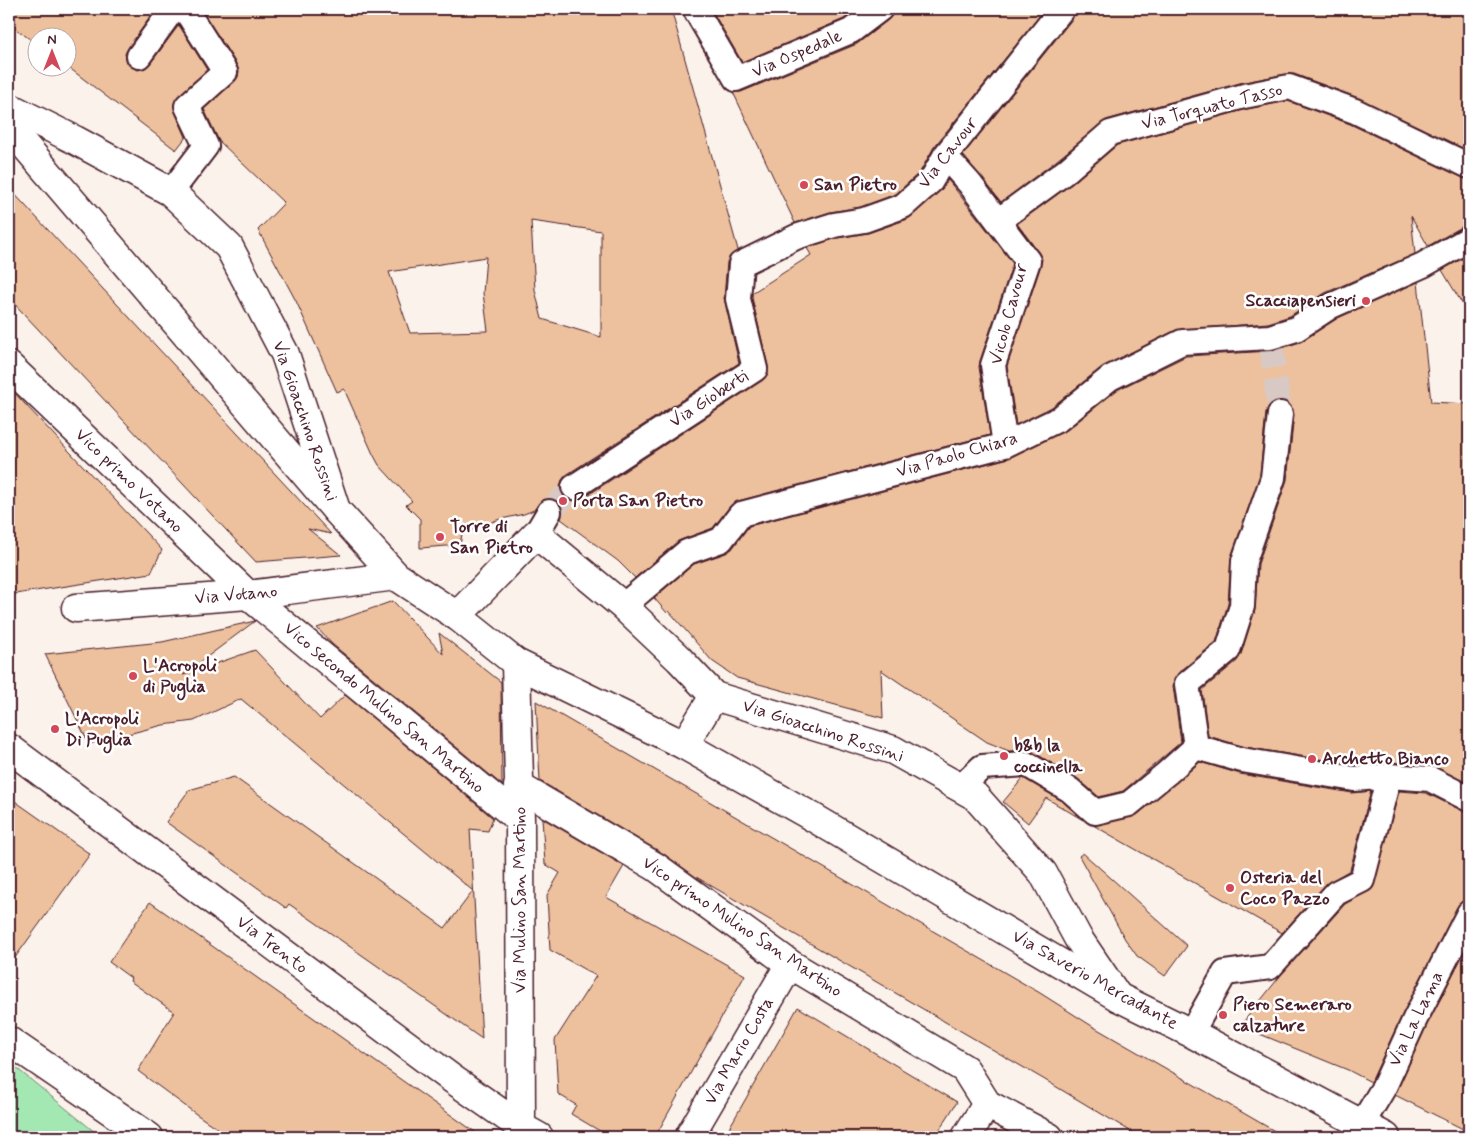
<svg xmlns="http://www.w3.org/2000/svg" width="1478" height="1146" viewBox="0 0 1478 1146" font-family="Mynerve,sans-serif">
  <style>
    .green { fill: #a3e8b3; stroke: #76846f }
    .building { fill: #edc19d; stroke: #4a1f2b; fill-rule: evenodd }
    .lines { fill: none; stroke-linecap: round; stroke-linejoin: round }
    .pedestrian-tunnel { stroke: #d8c9c5; stroke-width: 24; stroke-dasharray: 24 12; stroke-linecap: butt }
    .pedestrian-casing { stroke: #4a1f2b; stroke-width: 28 }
    .minor-casing { stroke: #4a1f2b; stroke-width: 31 }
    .tertiary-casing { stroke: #4a1f2b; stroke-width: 31 }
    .pedestrian { stroke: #fff; stroke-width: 24 }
    .minor { stroke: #fff; stroke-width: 28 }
    .tertiary { stroke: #fff; stroke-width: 28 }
    .poi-dot { fill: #d1495b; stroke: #fff; stroke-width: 2 }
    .labels { text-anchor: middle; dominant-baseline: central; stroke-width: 5; stroke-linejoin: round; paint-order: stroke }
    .street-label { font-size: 18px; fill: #4a1f2b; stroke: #fff }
    .poi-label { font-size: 18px; font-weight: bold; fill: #4a1f2b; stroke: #fff; text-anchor: start }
  </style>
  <rect width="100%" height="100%" fill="#fbf3eb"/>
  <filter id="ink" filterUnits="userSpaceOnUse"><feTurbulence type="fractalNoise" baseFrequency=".02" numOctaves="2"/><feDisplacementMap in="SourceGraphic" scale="10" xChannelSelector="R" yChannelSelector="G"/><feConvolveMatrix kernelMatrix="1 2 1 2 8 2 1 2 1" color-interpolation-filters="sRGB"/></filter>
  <g filter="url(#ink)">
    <!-- green -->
    <path class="green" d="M9,1062l92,75h-92z"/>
    <!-- building -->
    <path class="building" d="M9,9h147l-28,39 -3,6 2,8 4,5 7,3 7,-2 5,-4 29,-39 28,45 -29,26 -4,7 1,9 11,25 -10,13 -108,-83v-29h-30v7l-29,-21z
      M201,9h470l67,241 -8,6 -3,6 -3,36 15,65 -173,112 -4,5 -2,7 2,7 5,5 7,2 8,-2 181,-119 5,-6v-8l-16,-68v-5l59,-38 -4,-7 30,-10 31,-5 40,-14 32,-28 8,-11 65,83 -33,98 -1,6 11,68 -252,66 -8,5 -17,22 -35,13 -43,37 -17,-17 -57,-42 2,-7 -2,-7 -5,-5 -6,-2 -8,2 -8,10 -10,4 -27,6 -35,14 -2,11 -40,3v-29l-14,-14 6,-4 -33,-36 -6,-11 -29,-65 -7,3 -41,-91 -38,-71 26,-27 -65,-62 -15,-32 30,-27 4,-5 1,-6 -2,-6zM531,221l70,10v106l-59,-18 -7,-29zM486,257l-3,36 5,38 -78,2 -21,-61z
      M711,9h147l-14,10 -102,43z
      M894,9h151l-111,138 -14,25 -24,22 -35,13 -31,5 -35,11 -62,-131h8l116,-48 31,-24 4,-5z
      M1075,9h394v142l-108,-52 -67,-25h-8l-46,9 -134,37 -50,41 -55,41 -38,-47 110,-137z
      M1288,101l62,23 113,54 6,2v45l-7,2 -34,19 -17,-30 4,38 -90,39 -35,23 -22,7 -92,7 -72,36 -52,41 -36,18 -9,-59 34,-101 1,-6 -3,-6 -22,-29 56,-41 44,-38 130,-36z
      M9,188l322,346 -23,-5 33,26 -85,7 -247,-264z
      M1469,255v60l-27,-45z
      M1418,282l13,120 38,2v380l-38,-19 -41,-3 -35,3 -110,-18 -37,-11 -6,-46 35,-29 4,-7 14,-44 3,-46 29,-84 7,-65 -1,-6 -5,-6 -6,-3 -8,2 -5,4 -3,6 -6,63 -29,82 -3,47 -12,38 -38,31 -4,7 -1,6 8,56 -58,49 -24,6 -22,-19 -44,-26 -8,-2 -16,1 -22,-9 -106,-72 2,48 -146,-40 -25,-17 -43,-50 -2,2 -13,-15 40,-34 32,-11 6,-4 17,-23 260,-68 56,-27 52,-41 69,-34 85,-5 29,-9 38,-24z
      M9,387l153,163 -11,23 -142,22z
      M393,601l50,53 -4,-21 62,49 1,103 -170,-141 -15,-16z
      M255,621l-72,54 72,-25 65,69 25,-24 148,123 -5,13 -18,-2 12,210 -193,-135 -3,4 -120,-86 23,-32 45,-13 211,151 28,-37 -232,-192 -47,22 -31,4 -74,19 -44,-90 117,-12z
      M536,701l504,292 52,33 193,111h-145l-95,-57 -349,-203 -32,-23 -124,-73z
      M1200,762l40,12 112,19 19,-2 -21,79 -24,14 -44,49 -189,-108 44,-10z
      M1023,778l39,23 21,19 -37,-22 -18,25 -25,-21z
      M1399,791l27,2 37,18 6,2v86l-7,2 -5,6 -54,106 -32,69 -23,-12 -108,-44 41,-51 64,-71 28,-16z
      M9,797l81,57 -81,112z
      M542,818l82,48 -18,31 139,78 -90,162h-45l-39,-23 5,-9 -18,-11 -3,-54 41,-64 -46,-26 -3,-55 13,-22 -15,-9z
      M1083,853l104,93 -22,30 -28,-20 -12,-17 -46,-83z
      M150,902l332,235h-252l-34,-23 -58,-43 36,-59 -44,-31 1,-3 -22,-16z
      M1469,943v189l-74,-37 32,-70z
      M798,1007l159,95 -22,35h-211z"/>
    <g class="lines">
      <!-- pedestrian-tunnel -->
      <path class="pedestrian-tunnel" d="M1271,344l9,70
        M549,512l25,-25"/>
      <!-- pedestrian casing -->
      <g class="pedestrian-casing">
        <path id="pedestrian" d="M695,9l41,70 115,-48 29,-22
          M139,56l34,-47
          M945,156l25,28 58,77 -35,104 12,80
          M171,192l35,-46 -19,-40 38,-34 -40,-63
          M998,221l67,-49 45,-39 134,-37 45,-9 66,24 114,55
          M574,487l181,-118 -17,-70 3,-35 55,-27 38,-12 30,-5 39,-14 28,-25 14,-25 117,-147
          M536,534l13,-22
          M623,606l64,-54 34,-12 20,-26 264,-69 54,-26 51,-41 72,-36 88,-5 26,-8 35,-23 92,-41 46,-26
          M1196,747l-9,-63 41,-34 14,-44 2,-45 29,-83 7,-64
          M960,788l22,-21 44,-3 44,26 25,22 34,-8 38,-31 29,-26 46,13 112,19 35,-3 41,3 39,20
          M1191,1033l34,-60 45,-6 66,-74 26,-13 27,-104
          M1362,1124l22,-37 31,-68 54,-106"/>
      </g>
      <!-- minor casing -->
      <g class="minor-casing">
        <path id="minor" d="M9,107l66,33 96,52 58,55 56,107 51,156
          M9,366l239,229 272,225
          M76,608l172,-13 148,-19
          M457,616l79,-82 87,72 56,53 35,37 179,54 82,46 68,77 35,65 40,59
          M516,663l4,157 1,307 3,10
          M684,745l30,-49
          M9,748l442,330 70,49 18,10
          M518,786l138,81 134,97 175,105 22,35 -21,33
          M9,1041l140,96
          M987,1104l62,33
          M689,1137l101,-173"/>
      </g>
      <!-- tertiary casing -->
      <g class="tertiary-casing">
        <path id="tertiary" d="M9,127l327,383 60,66 61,40 59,47 168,82 125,70 309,182 73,36 195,104"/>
      </g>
      <!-- pedestrian -->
      <use href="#pedestrian" class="pedestrian"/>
      <!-- minor -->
      <use href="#minor" class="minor"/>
      <!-- tertiary -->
      <use href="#tertiary" class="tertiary"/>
    </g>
  </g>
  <!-- markers -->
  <g class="poi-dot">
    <circle cx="804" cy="185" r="5"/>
    <circle cx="1366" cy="301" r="5"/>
    <circle cx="563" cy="501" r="5"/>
    <circle cx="440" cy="537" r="5"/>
    <circle cx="133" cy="676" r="5"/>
    <circle cx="55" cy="729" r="5"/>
    <circle cx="1004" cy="756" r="5"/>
    <circle cx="1312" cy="759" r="5"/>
    <circle cx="1230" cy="888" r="5"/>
    <circle cx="1223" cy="1015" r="5"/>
  </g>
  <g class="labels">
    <!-- street labels -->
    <g class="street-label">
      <text transform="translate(797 54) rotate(-23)">Via Ospedale</text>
      <text transform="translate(1212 107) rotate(-14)">Via Torquato Tasso</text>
      <text transform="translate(948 153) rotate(-52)">Via Cavour</text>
      <text transform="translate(1009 314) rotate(-75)">Vicolo Cavour</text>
      <text transform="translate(709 399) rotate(-33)">Via Gioberti</text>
      <text transform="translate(305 421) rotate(71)">Via Gioacchino Rossini</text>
      <text transform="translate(957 455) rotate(-16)">Via Paolo Chiara</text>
      <text transform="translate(129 481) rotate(44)">Vico primo Votano</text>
      <text transform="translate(236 595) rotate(-5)">Via Votano</text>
      <text transform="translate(384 708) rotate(40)">Vico secondo Mulino San Martino</text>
      <text transform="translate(823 731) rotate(18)">Via Gioacchino Rossini</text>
      <text transform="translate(520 900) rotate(-90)">Via Mulino San Martino</text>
      <text transform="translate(742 927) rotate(34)">Vico primo Mulino San Martino</text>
      <text transform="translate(272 945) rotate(37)">Via Trento</text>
      <text transform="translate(1095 980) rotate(29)">Via Saverio Mercadante</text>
      <text transform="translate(1416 1019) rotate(-64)">Via La Lama</text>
      <text transform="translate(739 1051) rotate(-60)">Via Mario Costa</text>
    </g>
    <!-- poi labels -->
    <g class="poi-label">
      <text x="814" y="185">San Pietro</text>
      <text x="1356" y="301" text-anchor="end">Scacciapensieri</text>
      <text x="573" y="501">Porta San Pietro</text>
      <text x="450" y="527">Torre di<tspan x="450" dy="21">San Pietro</tspan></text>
      <text x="143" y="666">L'Acropoli<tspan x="143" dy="21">di Puglia</tspan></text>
      <text x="65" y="719">L'Acropoli<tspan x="65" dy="21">Di Puglia</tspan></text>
      <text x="1014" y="746">b&amp;b la<tspan x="1014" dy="21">coccinella</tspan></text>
      <text x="1322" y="759">Archetto Bianco</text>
      <text x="1240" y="878">Osteria del<tspan x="1240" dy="21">Coco Pazzo</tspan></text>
      <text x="1233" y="1005">Piero Semeraro<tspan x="1233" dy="21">calzature</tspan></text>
    </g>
  </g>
  <!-- margin -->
  <rect width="1478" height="1146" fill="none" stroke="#fff" stroke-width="30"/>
  <rect x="15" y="15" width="1448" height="1116" fill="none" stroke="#4a1f2b" stroke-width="2" filter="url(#ink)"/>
  <!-- north arrow -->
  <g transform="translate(52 52)"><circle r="24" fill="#ffffff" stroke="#b7a5aa"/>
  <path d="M0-4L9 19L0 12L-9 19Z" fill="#d1495b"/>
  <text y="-8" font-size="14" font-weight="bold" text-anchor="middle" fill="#4a1f2b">N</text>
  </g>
</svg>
